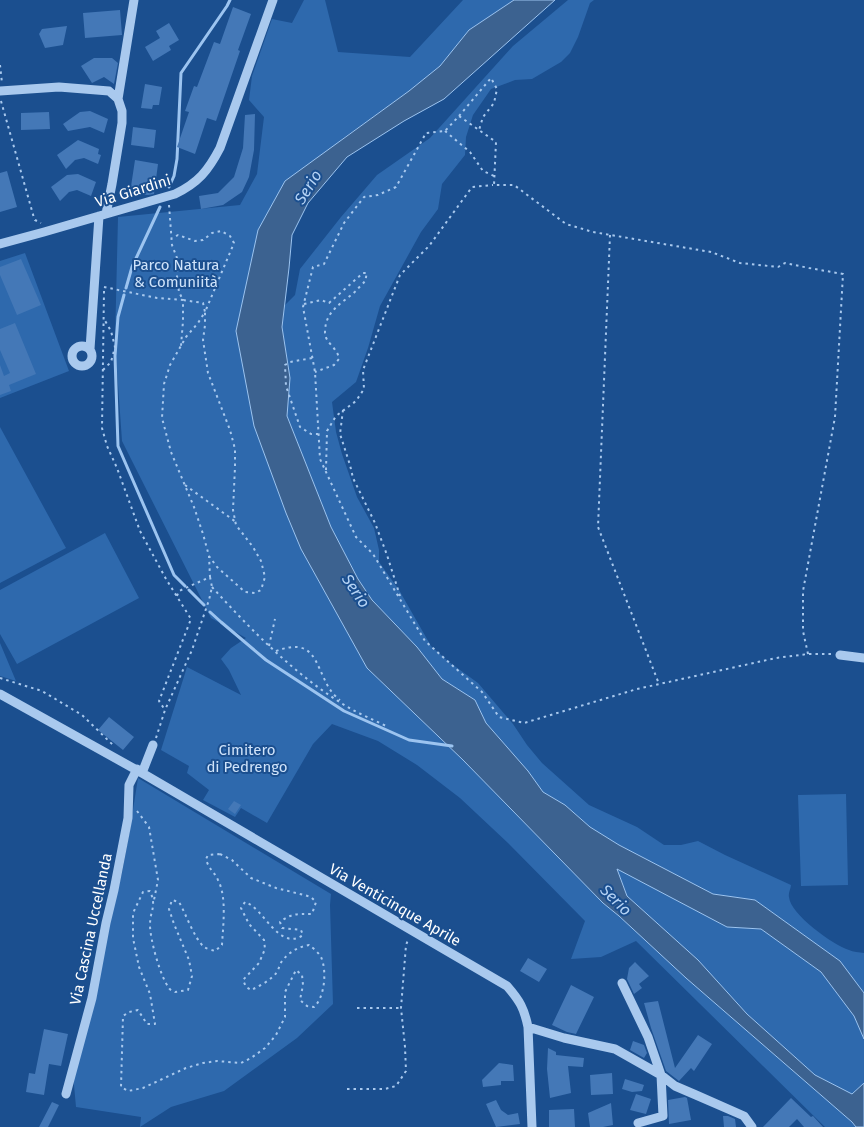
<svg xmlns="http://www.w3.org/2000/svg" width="864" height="1127" viewBox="0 0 864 1127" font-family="'Fira Sans',sans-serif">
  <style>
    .green { fill: #2e69ad }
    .water { fill: #3c6290; stroke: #9cc4f0 }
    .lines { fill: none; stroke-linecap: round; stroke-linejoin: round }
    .stream { stroke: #9cc4f0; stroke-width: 3 }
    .building { fill: #4478b7 }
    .path { stroke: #a9c9ee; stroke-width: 2; stroke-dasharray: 2.5 4; stroke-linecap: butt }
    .minor { stroke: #a9c9ee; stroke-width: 9 }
    .labels { text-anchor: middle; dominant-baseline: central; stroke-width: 4; stroke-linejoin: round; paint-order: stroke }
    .street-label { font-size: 15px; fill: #fff; stroke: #1b4f8f }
    .park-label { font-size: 15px; fill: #cfe3fa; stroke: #1b4f8f }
    .water-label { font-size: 16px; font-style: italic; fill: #b5d3f5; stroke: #1b4f8f }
  </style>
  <rect width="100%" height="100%" fill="#1b4f8f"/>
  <!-- green -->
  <path class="green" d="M304,0h21l13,52 72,5 53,-57h51l-45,30 -29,36 -31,25 -67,48 -84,92 43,318 66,119 96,92 140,143 16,13 67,62 166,144 4,5h-31l-189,-186 -35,16 -30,2 14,-38 -77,-78 -48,-45 -43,-33 -39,-24 -46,-17 -19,20 -46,79 -26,-15 -6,9 -32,-17 6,-10 -22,-17 2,-7 -28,-16 26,-83 54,28 -12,-25 -8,-11 10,-11 15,-10 -35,-20 -89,-177 -7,-99 3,-125 122,-12 17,-31 7,-57 -15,-17 3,-24 20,-57 20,4z
    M568,0h26l-4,3 -12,34 -8,16 -9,9 -29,17 -17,1 -24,9 -18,26 -7,22 -1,18 -23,29 -4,25 -17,23 -41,74 -12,42 -12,34 -24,20 4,30 6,22 15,43 17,31 5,22v12l20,28 32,56 18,16 29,21 35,41 14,21 15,18 47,42 48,22 27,18h17l17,-4 27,14 66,30c0,3 -3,8 -2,12 1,17 44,48 60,53 4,2 10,2 15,3v40l-24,-32 -85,-61 -42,-6 -94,-49 -29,-18 -25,-22 -22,-13 -15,-21 -42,-48 -11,-23 -33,-21 -25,-32 -45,-47 -14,-21 -27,-52 -44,-111 3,-38 -8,-51 3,-22 10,-10 5,-26 41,-52 36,-42 53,-37 83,-92z
    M25,253l44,118 -69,27v-137z
    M0,427l66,121 -66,35z
    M105,533l34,65 -122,66 -17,-30v-44z
    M0,643l16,38 -16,-5z
    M138,778l193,116 -1,11 3,99 -36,34 -73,53 -53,16 -31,20 1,-10 -65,-10 -3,-33 49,-201 7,-38z
    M846,794l2,91 -47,1 -3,-91z
    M617,868l110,59 34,2 60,43 33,44 10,23v44l-12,11 -37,-19 -68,-61 -49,-54 -71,-64z"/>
  <!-- water -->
  <path class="water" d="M514,0h41l-111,99 -40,22 -57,36 -39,46 -16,32 -3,33 -7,59 8,51 -3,38 44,111 27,52 14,21 45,47 25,32 33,21 11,23 42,48 15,21 22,13 25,22 29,18 94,49 42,6 85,61 24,32v46l-10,-23 -33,-44 -60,-43 -34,-2 -110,-58 10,27 71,64 49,54 68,61 37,19 12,-11v44h-8l-4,-5 -166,-144 -67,-62 -16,-13 -140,-143 -96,-92 -66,-119 -15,-36 -32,-87 -18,-95 22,-101 27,-49 124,-90 31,-25 29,-36z"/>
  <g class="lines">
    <!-- stream -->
    <path class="stream" d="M169,187l5,-11 3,-17 4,-86 46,-67 3,-6
      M126,288l6,-21 28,-60
      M124,295l-6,22 -3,39 3,90 56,129 11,11
      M189,590l15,15
      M210,612l11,10 45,38 78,51 65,29 43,6"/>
  </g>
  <!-- building -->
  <path class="building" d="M233,7l18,7 -13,36 2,1 -24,70 -9,-3 -12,36 -18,-7 12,-35 -4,-1 9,-25 3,1 17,-45 6,2z
    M120,10l2,25 -37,3 -2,-25z
    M169,23l10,17 -10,6 2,4 -18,11 -8,-14 15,-9 -4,-7z
    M67,26l-4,19 -18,3 -6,-14 3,-5z
    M94,58h18l6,5 -4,21 -10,-7 -12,6 -11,-17z
    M145,84l17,3 -3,18h-6l-1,4 -11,-1z
    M90,111l18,8 -4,14 -14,-6 -22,4 -5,-7 17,-12z
    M49,112l1,17 -29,1v-17z
    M255,114l-1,36 -5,27 -7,15 -19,13 -22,4 -2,-13 19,-3 16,-16 9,-29 2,-33z
    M133,127l23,3 -2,18 -23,-3z
    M78,140l21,9 -1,5 3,1 -3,9 -14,-6 -9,2 -9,9 -9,-14z
    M135,160l23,4 -4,30 -6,1 -18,-2z
    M7,171l10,36 -17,5v-39z
    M78,174l18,8 -5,14 -14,-6 -8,2 -9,9 -9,-14 16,-12z
    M21,259l20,46 -24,10 -17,-40v-8z
    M15,323l21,51 -27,11 2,6 -11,4v-30l4,11 6,-3 -10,-23v-21z
    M109,717l25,20 -11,13 -25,-20z
    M234,801l7,4 -6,9 -7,-5z
    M528,958l19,11 -8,13 -19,-11z
    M635,962l14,14 -10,8 3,4 -8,6 -7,-15 2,-11z
    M571,985l23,12 -18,37 -9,-2 -15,-7z
    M658,1001l17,67 23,-33 14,9 -18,27 -3,-3 -12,13 -13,-10 -15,-43 -7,-25z
    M44,1029l24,5 -7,32 -12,-2 -5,31 -18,-3 3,-19 6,1z
    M633,1041l11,4 3,8 -3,5 -14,-8z
    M548,1048l8,4v3l28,3 -1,9 -15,-1 3,27 -21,5 -3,-29z
    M499,1063l14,2 1,16h-13v4l-18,2 -1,-7z
    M612,1073l1,21 -22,1 -1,-20z
    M625,1079l19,6 -2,6 -10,1 -10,-3z
    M636,1094l15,5 -5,15 -16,-4z
    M685,1097l2,1 4,22 -22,4 -1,-24z
    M791,1098l20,19 2,-1 10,11h-19l-7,-8 -8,8h-26z
    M496,1100l5,10 7,5 10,-2 2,11 -24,3 -10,-23z
    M52,1102l7,3 -11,22h-9z
    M611,1103l2,22 -10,2h-13l-2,-14z
    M574,1109l1,18h-26v-17z
    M723,1116h5l7,3 1,8h-12z"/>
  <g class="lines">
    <!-- path -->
    <path class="path" d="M0,65l2,18
      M1,101l33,117 1,2 6,3
      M459,116l32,-38 6,11 -3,14 -11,14 -4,13
      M445,131l25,21 13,19 11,5
      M169,205l3,40 5,13v18l2,16 4,8 20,3 2,9 -7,11 -12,14 -16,28 -6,19 -2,34 9,34 23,55 9,27 6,22 8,11 28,25 10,1 6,-3 4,-13 -4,-16 -8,-14 -17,-22 -3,-15 2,-43v-18l-5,-19 -22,-57 -5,-33 2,-15v-13l29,-69 -4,-7 -9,-5 -9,2 -9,7 -8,1 -17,-6 -5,3
      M610,235l-12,292 61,157
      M104,287l53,11 26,2v21l-2,25
      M104,291l-2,137 5,18 10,22 23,63 26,48 25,40 -32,82 6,9
      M304,304l17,-4 8,3 34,-30h4c-1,3 -1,6 -2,8 -2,3 -6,6 -8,9 -14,13 -32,20 -32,42 -1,10 13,16 14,27l-5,6 -19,7
      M312,358l-22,4 -5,3 1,21 14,41 11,7h7
      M103,370l8,-8 4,-15 -4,-16 -7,-12
      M343,410l-3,24 10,31 3,13 22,45 12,32 13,41
      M326,470l1,-39 9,-15 20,-15 8,-12 -1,-19 37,-95 29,-29 43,-59 21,-2
      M185,485l51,37
      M212,587c41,45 86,91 139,122 11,6 23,11 35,17
      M177,596l2,-5 31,-14 -1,-21
      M269,646l6,-27
      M276,651c39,-14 38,11 53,37 3,5 7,9 11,12
      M808,654l-5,-23v-40l32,-174 8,-143 -34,-6 -24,-5 -7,4 -38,-4 -29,-11 -118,-20 -27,-8 -52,-39h-20l2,-43 -37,-26 -14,15 -19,2 -30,54 -18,8 -14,2 -20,26 -20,41 -11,3 -10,40 12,65 5,87 36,78 17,17 52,87 57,51 17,25 25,6 113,-34 139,-31 32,-4h23
      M0,678l42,13 40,24 32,31
      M156,738l9,-28 27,-60 17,-50 3,-13 -2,-10
      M137,811l12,16 9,53 -4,20
      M220,854l12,6 19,18 25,10 28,7 7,2 5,5 -4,12c-14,0 -21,-1 -32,8l2,6 19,2 2,5c-24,17 -39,-27 -58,-33l-4,6 8,16 15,16 1,9 -6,14 -16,17 3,7 5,3c9,-4 20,-10 26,-18 2,-4 3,-8 5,-11 7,-9 16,-14 27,-16 4,3 9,7 12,12 6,13 4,40 -7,50l-7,-1 -7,-6 3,-15 -1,-10 -6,-5 -11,22v25l-9,18 -11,13 -14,10 -10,5 -24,-2 -14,2 -17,5 -43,20 -15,3 -7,-4 2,-71 6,-4 9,-2 9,14h8l-5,-30 -11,-27 -6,-29v-25l10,-21 7,-1c7,16 0,19 0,34 0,14 10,51 19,63 1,2 4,3 6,4l13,-2 4,-14 -3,-16 -15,-36 -5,-15 3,-9 7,2c7,12 15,36 25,45 3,2 8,3 11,4l7,-6c1,-19 5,-48 -4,-65 -4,-9 -9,-10 -12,-21l2,-4z
      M357,1008h44
      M347,1089h38l11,-3 10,-15 -1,-24 -4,-39 5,-63 2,-5"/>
    <!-- minor -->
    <path class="minor" d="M0,91l59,-4 50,4 9,8 4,12v12l-10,61 -6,30
      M118,99l16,-99
      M0,244l44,-12 131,-38c23,-11 33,-23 45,-46l53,-148
      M72 356a10 10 0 1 1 20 0a10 10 0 1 1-20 0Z
      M90,349l9,-133
      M840,655l24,3
      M0,694l142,79 365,213c13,15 17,22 21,41l4,100
      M142,773l11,-28
      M622,983l26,54 13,38 2,41 -25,7
      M528,1027l36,11 51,11 46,26 14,11 21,9 48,21 8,11
      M66,1094l26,-96 14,-75 8,-33 14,-72 1,-33 8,-16"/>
  </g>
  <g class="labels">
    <!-- street labels -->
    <g class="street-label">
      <text transform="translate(133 191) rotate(-17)">Via Giardini</text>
      <text transform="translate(395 905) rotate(30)">Via Venticinque Aprile</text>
      <text transform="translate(91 929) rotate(-78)">Via Cascina Uccellanda</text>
    </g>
    <!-- park labels -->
    <g class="park-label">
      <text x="176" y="265">Parco Natura<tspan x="176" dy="17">&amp; Comuniità</tspan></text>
      <text x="247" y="750">Cimitero<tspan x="247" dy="17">di Pedrengo</tspan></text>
    </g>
    <!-- water labels -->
    <g class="water-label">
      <text transform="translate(308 187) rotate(-58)">Serio</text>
      <text transform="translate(356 591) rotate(56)">Serio</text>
      <text transform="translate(616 900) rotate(45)">Serio</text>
    </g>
  </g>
</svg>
